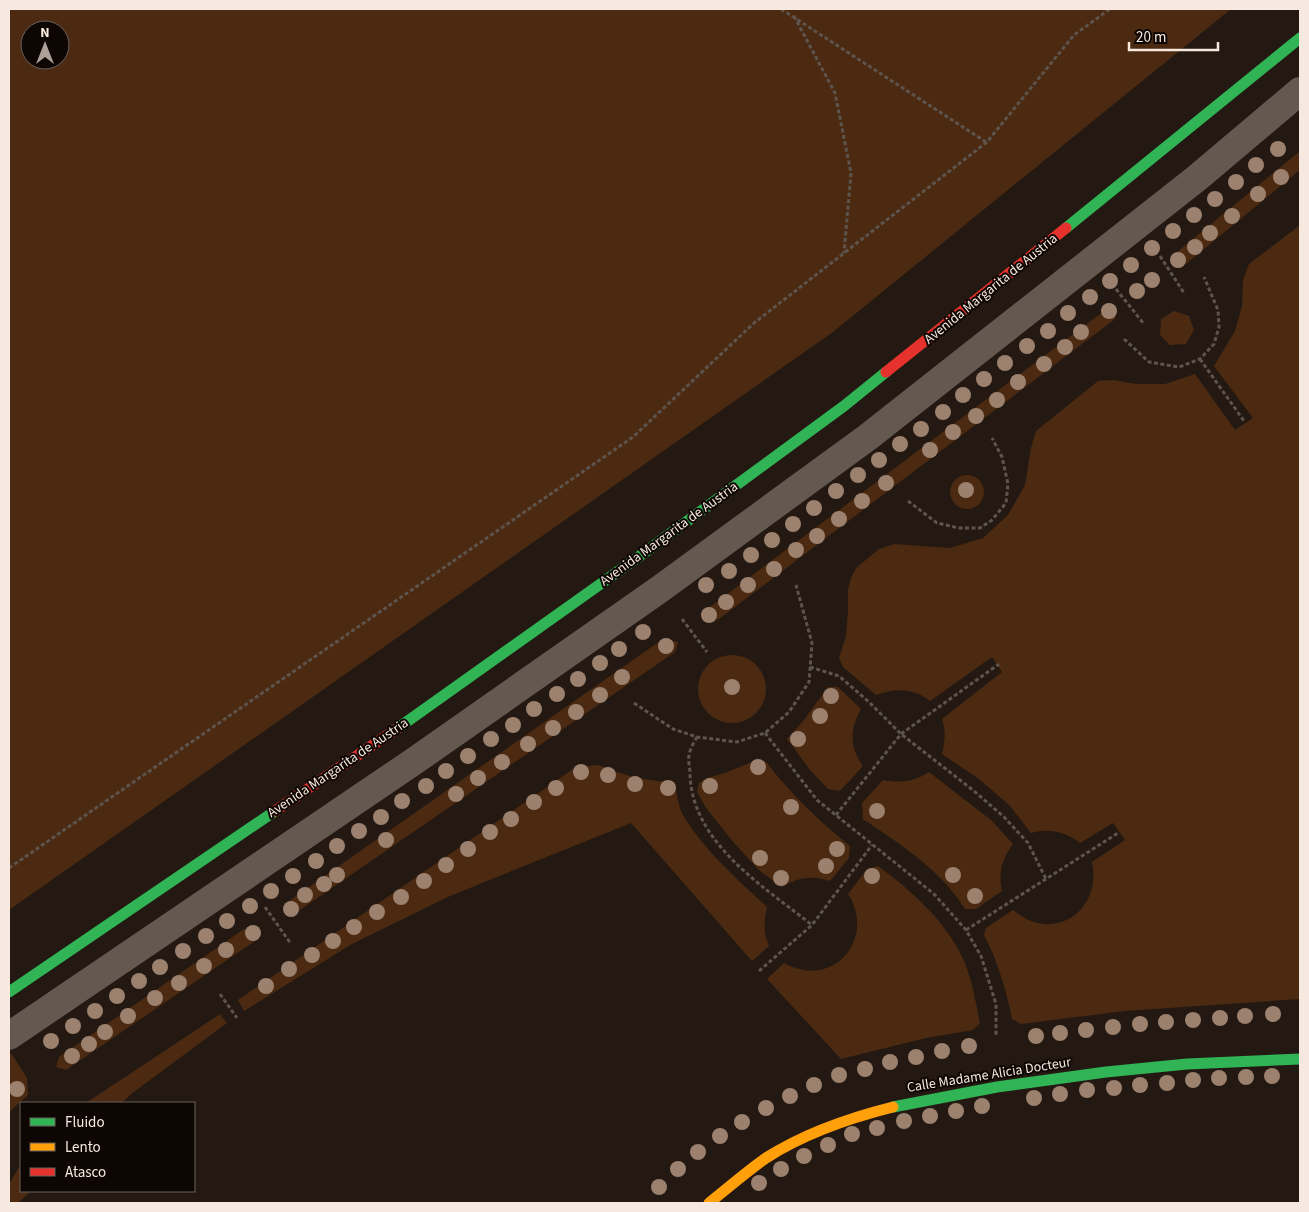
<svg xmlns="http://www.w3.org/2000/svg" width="1309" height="1212" viewBox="0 0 1309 1212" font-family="'Source Sans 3',sans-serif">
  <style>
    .green { fill: #4b2a11; fill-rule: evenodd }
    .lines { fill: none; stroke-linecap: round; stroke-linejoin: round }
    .path { stroke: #5e544e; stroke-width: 3; stroke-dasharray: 4 2.5; stroke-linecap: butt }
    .street { stroke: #645951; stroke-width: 28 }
    .fast { stroke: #30b455; stroke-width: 11 }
    .slow { stroke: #ff9f0a; stroke-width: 11 }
    .jam { stroke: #e5322d; stroke-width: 11 }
    .tree { fill: #9c816f }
    .labels { text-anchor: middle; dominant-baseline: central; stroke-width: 4; stroke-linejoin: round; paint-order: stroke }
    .street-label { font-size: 14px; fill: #f7e9e0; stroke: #0d0602 }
  </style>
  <rect width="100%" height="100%" fill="#231912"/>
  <!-- green -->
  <path class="green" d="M9,9h1222l-398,323 -824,578zM30,30h30v30h-30z
    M1300,151v19l-119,98 -7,-1 -3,-4 6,-11z
    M1300,225v774l-176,12 -103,13 -9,-5c-6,-30 -14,-57 -28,-84l2,-7 27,-18c7,5 13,10 21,12 39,11 66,-24 58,-60l33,-22 -12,-17 -33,20c-15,-11 -30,-15 -49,-10l-21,-27 -31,-27 -37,-25c3,-13 4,-22 0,-35l60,-47 -10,-15 -62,44c-17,-13 -34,-13 -54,-6l-33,-28 -4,-9 7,-22 2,-25v-22l3,-11 5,-10 23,-19 15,-5 56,4 33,-10 25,-23 17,-30 6,-37 5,-17 62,-50 15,-1 23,4h29l30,-10 40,56 18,-12 -39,-52 21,-35 7,-25 1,-26 6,-16z
    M1108,308l9,2 -2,9 -396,300 -9,3 -7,-3 3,-9z
    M1174,311l15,5 5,14 -8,14 -16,1 -10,-10 1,-16z
    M950 492a17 17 0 1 1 34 0a17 17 0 1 1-34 0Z
    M663,639l15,3 -3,10 -378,260 -7,1 -2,-2 -1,-5 2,-5z
    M698 689a34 34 0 1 1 68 0a34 34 0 1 1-68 0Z
    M828,687h10l23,22c-11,20 -12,38 2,57l-23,25 -12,-2 -18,-19 -23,-31 17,-19z
    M757,760l9,2c25,32 52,58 84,84l-1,12 -19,23c-18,-6 -32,-4 -48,6l-22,-16 -26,-28 -28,-35 -9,-16 2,-9 8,-5 18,-5z
    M598,765c28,11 46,16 76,17 3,10 4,24 9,33 20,34 55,65 84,92 -3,14 -4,25 2,39l-17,15 -121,-138 -181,73 -98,48 -108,67 -6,-11 338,-233z
    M929,772l62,48 22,24c-11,15 -15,29 -11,47l-26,18h-11c-24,-39 -65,-65 -102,-90l-1,-16 21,-23c18,3 30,2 46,-8z
    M878,866c30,22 62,50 80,83 13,22 17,50 22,74l-7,7 -47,8 -85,21 -74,-80 17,-16c48,27 93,-23 64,-69l19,-25z
    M244,929l13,1 1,9 -192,131 -10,-3 3,-10z
    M220,1014l7,9 -96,71 -9,9h-36z
    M11,1053l16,25 1,17 -19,17v-57z
    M21,1164v27h10l-13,12h-9v-19z"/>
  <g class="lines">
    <!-- path -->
    <path class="path" d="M781,9l205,133
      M794,16l41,77 16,80 -7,80
      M1160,256l24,37
      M1116,289l28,35
      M1124,339l25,23 30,5 21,-8 14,-15 5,-17 -1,-17 -14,-33
      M1200,359l44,62
      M908,501l29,22 22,5h21l12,-8 14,-17 2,-19 -6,-27 -10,-19
      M682,619l25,33
      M810,667l29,9 30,26 32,32 73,57 30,26 24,26 18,36
      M634,703l39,26 24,8 40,5 28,-9 24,-21 20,-30 3,-39 -16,-58
      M765,733l52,67 117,94 32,36 15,26 15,48v33
      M697,737c-3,5 -7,12 -8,18 -1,6 1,13 1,19 2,69 73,112 122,151
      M836,815l65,-81 98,-70
      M9,868l624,-431 121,-114 233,-181 87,-107 36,-26
      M265,907l26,37
      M966,930l152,-97
      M759,971l53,-46 60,-80
      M220,994l17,24"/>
    <!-- street -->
    <path class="street" d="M9,1036l404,-274 247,-173 208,-152 329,-259 103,-87"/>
    <!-- fast -->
    <path class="fast" d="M1066,228l234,-190
      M398,728l239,-170 207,-152 42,-34
      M9,992l266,-181
      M893,1107l104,-20 109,-15 81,-8 113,-5"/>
    <!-- slow -->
    <path class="slow" d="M709,1203c19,-15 37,-31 57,-45 39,-25 83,-40 127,-51"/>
    <!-- jam -->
    <path class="jam" d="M886,372l180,-144
      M275,811l123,-83"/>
  </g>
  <!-- trees -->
  <g class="tree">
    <circle cx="1278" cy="149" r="8"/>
    <circle cx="1256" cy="165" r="8"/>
    <circle cx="1281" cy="177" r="8"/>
    <circle cx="1236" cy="182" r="8"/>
    <circle cx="1258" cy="194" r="8"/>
    <circle cx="1215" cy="199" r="8"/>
    <circle cx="1194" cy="215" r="8"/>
    <circle cx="1232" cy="216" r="8"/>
    <circle cx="1173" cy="231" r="8"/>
    <circle cx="1210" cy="233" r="8"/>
    <circle cx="1195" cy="247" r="8"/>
    <circle cx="1152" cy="248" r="8"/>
    <circle cx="1178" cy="260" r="8"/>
    <circle cx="1131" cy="265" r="8"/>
    <circle cx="1152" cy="280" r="8"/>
    <circle cx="1110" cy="281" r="8"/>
    <circle cx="1137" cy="291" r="8"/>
    <circle cx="1090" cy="297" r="8"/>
    <circle cx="1109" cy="311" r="8"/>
    <circle cx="1068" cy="313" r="8"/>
    <circle cx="1048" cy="331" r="8"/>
    <circle cx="1081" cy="332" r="8"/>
    <circle cx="1027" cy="346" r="8"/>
    <circle cx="1065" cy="347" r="8"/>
    <circle cx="1005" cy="363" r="8"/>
    <circle cx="1044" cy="364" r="8"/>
    <circle cx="984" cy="379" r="8"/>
    <circle cx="1018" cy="382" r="8"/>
    <circle cx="963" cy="395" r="8"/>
    <circle cx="997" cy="400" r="8"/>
    <circle cx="943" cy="412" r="8"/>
    <circle cx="976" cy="416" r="8"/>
    <circle cx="921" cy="429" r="8"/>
    <circle cx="953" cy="432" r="8"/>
    <circle cx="900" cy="444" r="8"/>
    <circle cx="930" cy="450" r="8"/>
    <circle cx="879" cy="460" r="8"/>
    <circle cx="858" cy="475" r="8"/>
    <circle cx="886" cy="483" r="8"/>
    <circle cx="966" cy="490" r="8"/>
    <circle cx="836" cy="491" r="8"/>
    <circle cx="862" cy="501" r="8"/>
    <circle cx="814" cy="508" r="8"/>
    <circle cx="839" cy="519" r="8"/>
    <circle cx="793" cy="524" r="8"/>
    <circle cx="817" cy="536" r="8"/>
    <circle cx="772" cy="540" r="8"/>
    <circle cx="796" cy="550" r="8"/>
    <circle cx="751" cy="555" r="8"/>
    <circle cx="774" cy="569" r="8"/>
    <circle cx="729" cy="571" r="8"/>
    <circle cx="706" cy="585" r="8"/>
    <circle cx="748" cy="585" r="8"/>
    <circle cx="726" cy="602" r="8"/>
    <circle cx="709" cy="615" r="8"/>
    <circle cx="643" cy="632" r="8"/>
    <circle cx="666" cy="646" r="8"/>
    <circle cx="619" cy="649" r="8"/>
    <circle cx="600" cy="663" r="8"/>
    <circle cx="622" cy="677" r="8"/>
    <circle cx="578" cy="679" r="8"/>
    <circle cx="732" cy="687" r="8"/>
    <circle cx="557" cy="694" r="8"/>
    <circle cx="600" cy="695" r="8"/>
    <circle cx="831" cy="696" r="8"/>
    <circle cx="534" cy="709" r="8"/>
    <circle cx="576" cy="712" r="8"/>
    <circle cx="820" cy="716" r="8"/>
    <circle cx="513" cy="725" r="8"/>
    <circle cx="553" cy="728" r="8"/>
    <circle cx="491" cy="739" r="8"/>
    <circle cx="798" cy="739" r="8"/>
    <circle cx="528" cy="744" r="8"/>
    <circle cx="468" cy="756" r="8"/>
    <circle cx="502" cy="762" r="8"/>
    <circle cx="758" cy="767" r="8"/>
    <circle cx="446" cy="771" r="8"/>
    <circle cx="581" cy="772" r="8"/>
    <circle cx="608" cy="775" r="8"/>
    <circle cx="478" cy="778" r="8"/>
    <circle cx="635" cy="784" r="8"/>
    <circle cx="426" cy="786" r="8"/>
    <circle cx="710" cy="786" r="8"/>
    <circle cx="556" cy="788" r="8"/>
    <circle cx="668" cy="788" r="8"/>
    <circle cx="456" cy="794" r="8"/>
    <circle cx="402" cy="801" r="8"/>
    <circle cx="534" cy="802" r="8"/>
    <circle cx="791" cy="807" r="8"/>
    <circle cx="877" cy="811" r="8"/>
    <circle cx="381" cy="817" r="8"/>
    <circle cx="511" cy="819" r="8"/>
    <circle cx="359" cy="831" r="8"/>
    <circle cx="490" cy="832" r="8"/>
    <circle cx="386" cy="840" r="8"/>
    <circle cx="337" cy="846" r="8"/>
    <circle cx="468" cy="849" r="8"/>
    <circle cx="837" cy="849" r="8"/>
    <circle cx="760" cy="858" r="8"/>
    <circle cx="316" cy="861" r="8"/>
    <circle cx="446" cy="865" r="8"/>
    <circle cx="826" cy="866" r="8"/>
    <circle cx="337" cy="875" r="8"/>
    <circle cx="953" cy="875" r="8"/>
    <circle cx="293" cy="876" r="8"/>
    <circle cx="872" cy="876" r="8"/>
    <circle cx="781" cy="878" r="8"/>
    <circle cx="424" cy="881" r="8"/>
    <circle cx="324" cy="884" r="8"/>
    <circle cx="271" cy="891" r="8"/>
    <circle cx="305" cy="895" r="8"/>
    <circle cx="975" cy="896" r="8"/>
    <circle cx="401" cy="897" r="8"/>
    <circle cx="250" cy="906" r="8"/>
    <circle cx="291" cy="909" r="8"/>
    <circle cx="377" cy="912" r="8"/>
    <circle cx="227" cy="921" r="8"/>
    <circle cx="354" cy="927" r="8"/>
    <circle cx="253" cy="933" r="8"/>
    <circle cx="206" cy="936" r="8"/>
    <circle cx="333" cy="941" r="8"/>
    <circle cx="226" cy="950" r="8"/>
    <circle cx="183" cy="951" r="8"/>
    <circle cx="312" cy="955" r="8"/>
    <circle cx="204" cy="966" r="8"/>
    <circle cx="160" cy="967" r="8"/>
    <circle cx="289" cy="969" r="8"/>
    <circle cx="139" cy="981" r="8"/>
    <circle cx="179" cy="983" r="8"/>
    <circle cx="266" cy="986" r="8"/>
    <circle cx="117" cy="996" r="8"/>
    <circle cx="155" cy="998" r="8"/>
    <circle cx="95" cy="1011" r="8"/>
    <circle cx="1273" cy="1014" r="8"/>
    <circle cx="128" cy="1016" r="8"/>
    <circle cx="1245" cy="1016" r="8"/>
    <circle cx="1220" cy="1018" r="8"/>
    <circle cx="1193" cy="1020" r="8"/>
    <circle cx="1166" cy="1022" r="8"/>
    <circle cx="1140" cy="1024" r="8"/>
    <circle cx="73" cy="1026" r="8"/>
    <circle cx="1113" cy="1027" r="8"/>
    <circle cx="1086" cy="1030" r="8"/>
    <circle cx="105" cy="1032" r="8"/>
    <circle cx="1060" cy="1033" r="8"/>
    <circle cx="1036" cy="1036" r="8"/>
    <circle cx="51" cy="1041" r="8"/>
    <circle cx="89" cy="1044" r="8"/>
    <circle cx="969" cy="1046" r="8"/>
    <circle cx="942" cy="1051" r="8"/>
    <circle cx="72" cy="1056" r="8"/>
    <circle cx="916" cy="1057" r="8"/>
    <circle cx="890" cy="1062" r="8"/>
    <circle cx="865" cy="1069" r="8"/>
    <circle cx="839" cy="1075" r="8"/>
    <circle cx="1272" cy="1076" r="8"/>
    <circle cx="1246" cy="1077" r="8"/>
    <circle cx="1219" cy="1078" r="8"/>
    <circle cx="1193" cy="1080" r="8"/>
    <circle cx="1167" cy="1083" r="8"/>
    <circle cx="814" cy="1085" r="8"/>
    <circle cx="1140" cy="1085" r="8"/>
    <circle cx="1114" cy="1088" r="8"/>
    <circle cx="17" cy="1089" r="8"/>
    <circle cx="1087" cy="1090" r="8"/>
    <circle cx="1060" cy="1094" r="8"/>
    <circle cx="790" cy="1096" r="8"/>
    <circle cx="1034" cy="1098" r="8"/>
    <circle cx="982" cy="1106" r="8"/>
    <circle cx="766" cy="1108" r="8"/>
    <circle cx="956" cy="1111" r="8"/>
    <circle cx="930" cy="1116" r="8"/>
    <circle cx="904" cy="1121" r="8"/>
    <circle cx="742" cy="1122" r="8"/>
    <circle cx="877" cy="1128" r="8"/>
    <circle cx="852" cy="1134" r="8"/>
    <circle cx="720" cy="1136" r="8"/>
    <circle cx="828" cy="1145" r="8"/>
    <circle cx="698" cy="1152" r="8"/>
    <circle cx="804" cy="1156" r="8"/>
    <circle cx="678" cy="1169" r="8"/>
    <circle cx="781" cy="1169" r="8"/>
    <circle cx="759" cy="1183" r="8"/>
    <circle cx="659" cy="1187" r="8"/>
  </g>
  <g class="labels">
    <!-- street labels -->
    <g class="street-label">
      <text transform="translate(991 289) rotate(-39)">Avenida Margarita de Austria</text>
      <text transform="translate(669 534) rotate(-36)">Avenida Margarita de Austria</text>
      <text transform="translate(338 768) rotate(-34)">Avenida Margarita de Austria</text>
      <text transform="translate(989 1075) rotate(-9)">Calle Madame Alicia Docteur</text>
    </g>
  </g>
  <!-- border -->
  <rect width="1309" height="1212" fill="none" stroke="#f7e9e0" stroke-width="20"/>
  <!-- legend -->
  <rect x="20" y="1102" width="175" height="90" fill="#0d0602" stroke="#6b615b"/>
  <rect x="30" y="1118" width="25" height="8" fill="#30b455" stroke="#6b615b"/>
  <text x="65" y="1127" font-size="15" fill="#f7e9e0">Fluido</text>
  <rect x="30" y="1143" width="25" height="8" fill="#ff9f0a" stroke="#6b615b"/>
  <text x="65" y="1152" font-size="15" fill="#f7e9e0">Lento</text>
  <rect x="30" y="1168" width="25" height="8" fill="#e5322d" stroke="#6b615b"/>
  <text x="65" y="1177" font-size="15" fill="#f7e9e0">Atasco</text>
  <!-- north arrow -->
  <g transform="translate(45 45)"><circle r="24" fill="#0d0602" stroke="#6b615b"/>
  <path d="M0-4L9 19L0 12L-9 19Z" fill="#ada098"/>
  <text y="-8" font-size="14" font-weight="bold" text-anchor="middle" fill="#f7e9e0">N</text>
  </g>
  <!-- scale -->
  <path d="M1129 42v8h89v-8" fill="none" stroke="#f7e9e0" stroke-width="2.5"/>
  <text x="1136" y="42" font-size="15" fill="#f7e9e0" stroke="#0d0602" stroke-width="4" paint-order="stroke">20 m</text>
</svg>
